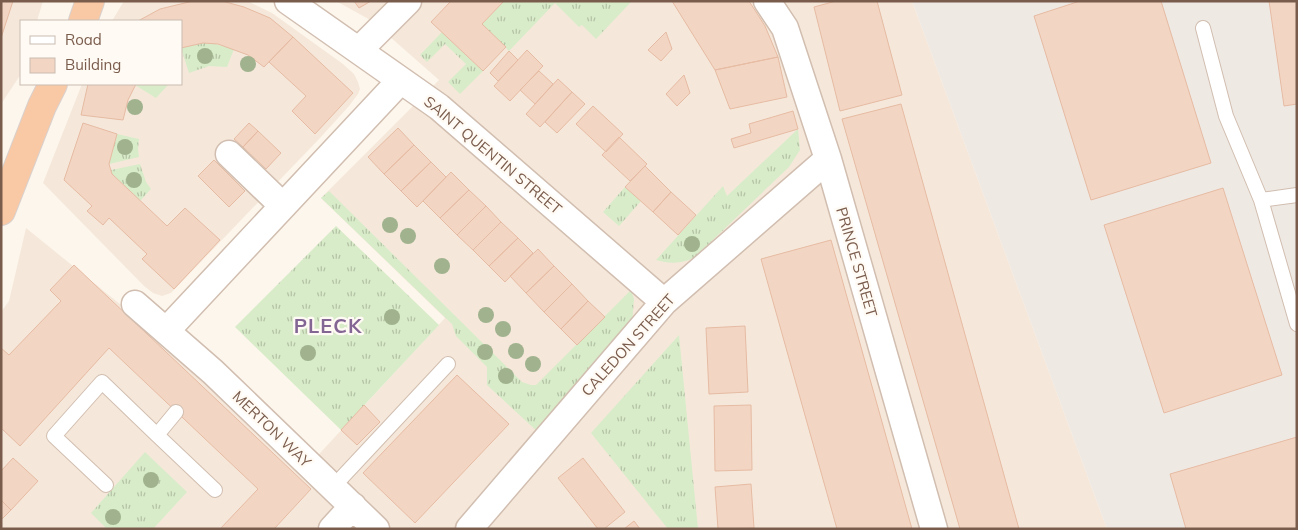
<svg xmlns="http://www.w3.org/2000/svg" width="1298" height="530" viewBox="0 0 1298 530" font-family="Mulish,sans-serif">
  <style>
    .residential { fill: #f5e8da }
    .industrial { fill: #efe9e4 }
    .grass { fill: url(#grass-tufts) }
    .building { fill: #f3d5c3; stroke: #e6bba3 }
    .lines { fill: none; stroke-linecap: round; stroke-linejoin: round }
    .service-casing { stroke: #d1beb0; stroke-width: 16 }
    .minor-casing { stroke: #d1beb0; stroke-width: 29 }
    .trunk-casing { stroke: #dad1cd; stroke-width: 30 }
    .service { stroke: #fff; stroke-width: 14 }
    .minor { stroke: #fff; stroke-width: 26 }
    .trunk { stroke: #f9c8a4; stroke-width: 28 }
    .tree { fill: #a0b28e }
    .labels { text-anchor: middle; dominant-baseline: central; stroke-width: 4.5; stroke-linejoin: round; paint-order: stroke }
    .street-label { font-size: 15px; fill: #7a5c4d; stroke: #fffaf3 }
    .district-label { font-size: 20px; font-weight: bold; letter-spacing: 1px; fill: #846695; stroke: #fffaf3 }
  </style>
  <defs>
    <pattern id="grass-tufts" width="24" height="20" patternUnits="userSpaceOnUse" patternTransform="scale(1.25)"><rect width="24" height="20" fill="#d8ecc9"/><path d="M3 7l-1-3M5 7V3M7 7l1-3M15 17l-1-3M17 17v-4M19 17l1-3" fill="none" stroke="#b4c2a5"/></pattern>
  </defs>
  <rect width="100%" height="100%" fill="#fdf6ec"/>
  <!-- residential -->
  <path class="residential" d="M1,1h42l-6,20h-16v53l-20,30z
    M124,1h123l25,12 71,51 11,10 4,8 2,7 -2,5 -9,12 -29,32 -149,155 -9,3 -9,-3 -9,-7 -101,-103 39,-99h99v-63h-69z
    M336,1h576l195,528h-1106v-217l8,-11 17,-73 126,102 157,135 136,-147 -124,-120 118,-118 -67,-59z"/>
  <!-- industrial -->
  <path class="industrial" d="M912,1h385v528h-190z"/>
  <!-- grass -->
  <path class="grass" d="M504,1h128l-36,38 -14,-14 -3,2 -24,-24 -46,48 -27,-27z
    M442,32l41,39 -23,23 -12,-12 18,-18 -21,-20 -18,18 -7,-7z
    M203,43h9l22,6 -7,18 -18,-1 -20,7 -8,-25z
    M136,84h33l-13,14 -21,-13z
    M798,129l2,21 -11,17 -93,89c-11,8 -27,8 -40,4l67,-74 4,10z
    M117,134l22,5 -1,10 1,8 -30,7z
    M140,164l6,18 5,7 -11,12 -28,-27 -1,-4z
    M625,187l16,14 -22,25 -16,-14z
    M329,191l193,191 9,3h5l95,-95 3,9 -2,25 -93,109 -52,-48v-18l-31,-31 -4,-12 -131,-126z
    M336,226l103,99 -98,105 -106,-103z
    M679,335l19,194h-30l-77,-96z
    M145,452l42,40 -34,37h-46l-16,-16z"/>
  <!-- building -->
  <path class="building" d="M1,1h12l-12,37z
    M193,1h29l22,6 26,11 23,19 -29,30 -16,-12 -30,-11 -15,-1 -22,5v-27h-43l22,-12z
    M354,1h17l-12,7z
    M451,1h53l-22,23 24,23 -23,24 -52,-49z
    M672,1h77l16,25 13,31 -63,13z
    M836,1h41l25,94 -62,16 -26,-104z
    M1080,1h81l50,162 -120,37 -57,-184z
    M1269,1h28v103l-13,2z
    M666,32l6,17 -11,12 -13,-11z
    M293,37l60,56 -38,41 -23,-23 14,-15 -37,-34z
    M527,50l16,16 -33,35 -16,-15z
    M509,51l9,9 -20,21 -8,-8z
    M778,57l9,40 -57,12 -15,-39z
    M539,71l14,13 -18,20 -15,-14z
    M684,75l6,18 -13,13 -11,-12z
    M558,79l14,13 -32,35 -14,-13z
    M88,84h48l-8,16 -5,20 -42,-5z
    M572,92l13,12 -28,29 -12,-11z
    M901,104l118,425h-59l-118,-410z
    M593,106l30,28 -17,18 -30,-28z
    M793,111l5,18 -64,19 -3,-9 20,-6 -2,-9z
    M83,123l34,11 -8,30 3,10 54,51 1,1 18,-18 35,32 -46,49 -32,-30 5,-5 -38,-36 -6,7 -16,-14 5,-5 -28,-26z
    M249,123l9,8 -15,16 -9,-8z
    M398,128l16,17 -30,29 -16,-17z
    M258,131l23,22 -15,16 -23,-22z
    M619,137l28,27 -17,17 -28,-26z
    M414,145l17,17 -30,29 -17,-17z
    M214,160l31,31 -16,16 -31,-31z
    M431,162l15,15 -29,30 -16,-16z
    M645,166l26,26 -18,20 -28,-25z
    M451,172l18,18 -29,28 -17,-17z
    M1223,188l59,187 -118,38 -60,-188z
    M469,190l17,16 -29,29 -17,-17z
    M671,192l25,23 -18,20 -25,-23z
    M486,206l15,16 -28,28 -16,-15z
    M501,222l17,16 -29,28 -16,-16z
    M518,238l15,15 -28,29 -16,-16z
    M831,240l81,289h-75l-76,-270z
    M538,249l16,17 -28,27 -16,-17z
    M74,265l237,224 -37,40h-54l38,-40 -149,-141 -89,98 -19,-18v-80l8,7 52,-54 -11,-11z
    M554,266l18,18 -28,28 -18,-19z
    M572,284l16,17 -27,28 -17,-17z
    M588,301l17,16 -28,28 -16,-16z
    M745,326l3,66 -39,2 -3,-66z
    M457,375l52,49 -94,99 -52,-50z
    M364,405l16,17 -23,23 -16,-15z
    M751,405l1,65 -37,1 -1,-65z
    M1297,437v92h-111l-16,-55z
    M13,458l25,23 -27,29 -10,-10v-29z
    M583,458l42,54 -21,17h-6l-40,-51z
    M751,484l3,44 -36,1 -3,-42z
    M1,500l10,10 -10,10z
    M634,521l6,8h-16z"/>
  <g class="lines">
    <!-- service casing -->
    <g class="service-casing">
      <path id="service" d="M1203,28l23,88 35,84 36,124
        M1261,200l36,-5
        M157,435l58,55
        M106,485l-52,-49 48,-54 55,53 19,-23
        M333,487l115,-123"/>
    </g>
    <!-- minor casing -->
    <g class="minor-casing">
      <path id="minor" d="M288,1l151,106 225,195
        M767,1l18,27 43,131 106,370
        M359,50l49,-49
        M229,154l54,52
        M135,304l78,68 163,157
        M166,331l234,-250
        M332,529l21,-23
        M469,529l195,-227 164,-143"/>
    </g>
    <!-- trunk casing -->
    <g class="trunk-casing">
      <path id="trunk" d="M83,21l7,-20
        M1,211l41,-105 11,-22"/>
    </g>
    <!-- service -->
    <use href="#service" class="service"/>
    <!-- minor -->
    <use href="#minor" class="minor"/>
    <!-- trunk -->
    <use href="#trunk" class="trunk"/>
  </g>
  <!-- trees -->
  <g class="tree">
    <circle cx="205" cy="56" r="8"/>
    <circle cx="248" cy="64" r="8"/>
    <circle cx="135" cy="107" r="8"/>
    <circle cx="125" cy="147" r="8"/>
    <circle cx="134" cy="180" r="8"/>
    <circle cx="390" cy="225" r="8"/>
    <circle cx="408" cy="236" r="8"/>
    <circle cx="692" cy="244" r="8"/>
    <circle cx="442" cy="266" r="8"/>
    <circle cx="486" cy="315" r="8"/>
    <circle cx="392" cy="317" r="8"/>
    <circle cx="503" cy="329" r="8"/>
    <circle cx="516" cy="351" r="8"/>
    <circle cx="485" cy="352" r="8"/>
    <circle cx="308" cy="353" r="8"/>
    <circle cx="533" cy="364" r="8"/>
    <circle cx="506" cy="376" r="8"/>
    <circle cx="151" cy="480" r="8"/>
    <circle cx="113" cy="517" r="8"/>
  </g>
  <g class="labels">
    <!-- street labels -->
    <g class="street-label">
      <text transform="translate(493 155) rotate(40)">SAINT QUENTIN STREET</text>
      <text transform="translate(857 262) rotate(74)">PRINCE STREET</text>
      <text transform="translate(628 345) rotate(-48)">CALEDON STREET</text>
      <text transform="translate(272 429) rotate(44)">MERTON WAY</text>
    </g>
    <!-- district labels -->
    <g class="district-label">
      <text x="328" y="325">PLECK</text>
    </g>
  </g>
  <!-- border -->
  <rect width="1298" height="530" fill="none" stroke="#7a5c4d" stroke-width="5"/>
  <!-- legend -->
  <rect x="20" y="20" width="162" height="65" fill="#fffaf3" stroke="#cabbb1"/>
  <rect x="30" y="36" width="25" height="8" fill="#ffffff" stroke="#cabbb1"/>
  <text x="65" y="45" font-size="15" fill="#7a5c4d">Road</text>
  <rect x="30" y="58" width="25" height="15" fill="#f3d5c3" stroke="#cabbb1"/>
  <text x="65" y="70" font-size="15" fill="#7a5c4d">Building</text>
</svg>
